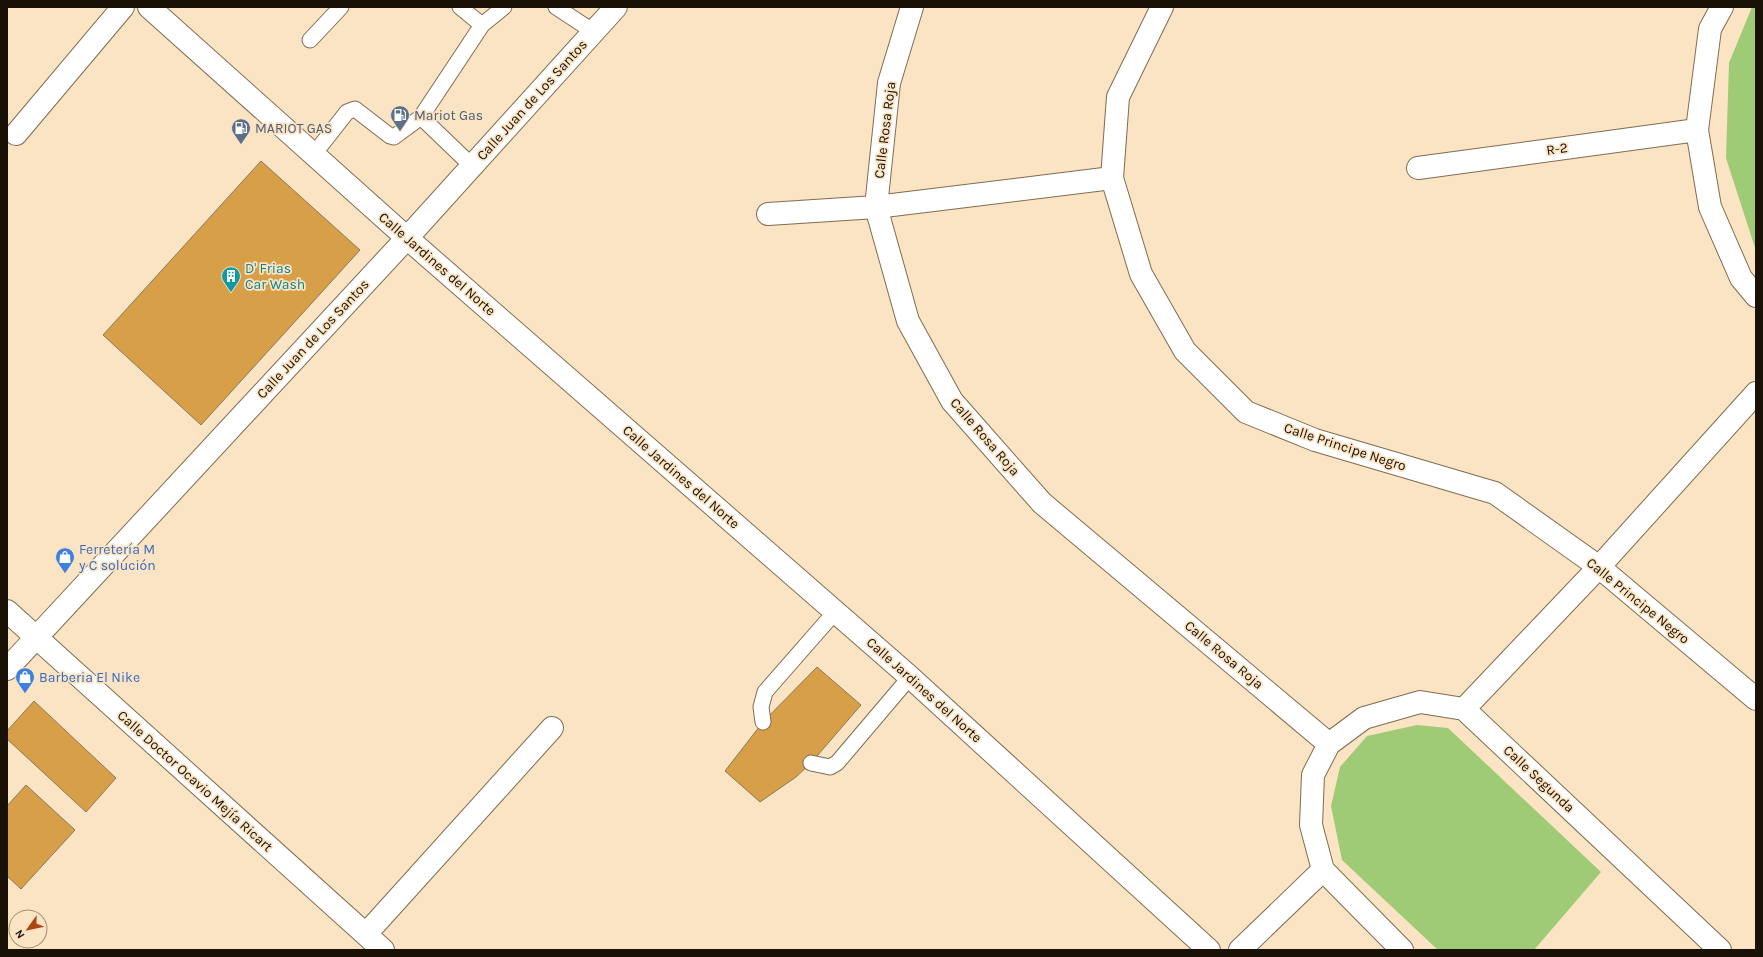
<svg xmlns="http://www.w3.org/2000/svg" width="1763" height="957" viewBox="0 0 1763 957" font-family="Karla,sans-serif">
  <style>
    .green { fill: #9fca76 }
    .building { fill: #d69f48; stroke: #8c785b }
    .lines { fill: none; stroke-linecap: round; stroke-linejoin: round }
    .lane-casing { stroke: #806c50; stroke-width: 17 }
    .street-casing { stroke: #806c50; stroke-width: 24 }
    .secondary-casing { stroke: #806c50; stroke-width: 24 }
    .lane { stroke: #fff; stroke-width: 15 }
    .street { stroke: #fff; stroke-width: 22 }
    .secondary { stroke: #fff; stroke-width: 22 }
    .labels { text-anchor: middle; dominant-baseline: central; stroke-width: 3.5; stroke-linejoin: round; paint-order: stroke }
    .street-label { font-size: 14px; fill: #191106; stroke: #fbe4c4 }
    .service-label { font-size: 14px; fill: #4e5e75; stroke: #fbe4c4; text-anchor: start }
    .culture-label { font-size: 14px; fill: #0d838f; stroke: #fbe4c4; text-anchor: start }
    .shop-label { font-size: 14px; fill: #366cbe; stroke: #fbe4c4; text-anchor: start }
  </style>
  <rect width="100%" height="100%" fill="#fbe4c4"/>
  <!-- green -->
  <path class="green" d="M1752,7h4v244l-30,-93 3,-95z
    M1417,725l31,3 153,144 -67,78h-96l-96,-90 -11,-54 9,-39 27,-31z"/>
  <!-- building -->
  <path class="building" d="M261,161l99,89 -159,175 -98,-90z
    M817,667l44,38 -50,58 -15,14 -36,25 -35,-31 38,-49z
    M34,701l82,77 -30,34 -79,-73v-8z
    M26,785l49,45 -54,59 -14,-13v-70z"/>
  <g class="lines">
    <!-- lane casing -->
    <g class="lane-casing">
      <path id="lane" d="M460,7l22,18 -61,92 51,49
        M556,7l38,25
        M482,25l22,-18
        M310,40l31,-33
        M314,154l33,-42 8,-3 35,27 4,1 27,-20
        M763,722l-2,-15 4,-15 70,-80
        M811,763l19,4 7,-4 73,-86"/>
    </g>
    <!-- street casing -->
    <g class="street-casing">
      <path id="street" d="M149,7l258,231 503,439 299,273
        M912,7l-23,76 -13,124 32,114 44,80 90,102 287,241
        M1162,7l-44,90 -6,81 29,96 44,77 61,61 69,28 180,53 104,74 157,132
        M1722,7l-12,22 -13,101 13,77 31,71 15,18
        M16,134l107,-127
        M1418,168l279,-38
        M768,214l108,-7 236,-29
        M7,611l376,339
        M1464,709l135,-142 157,-174
        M366,934l186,-206
        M1240,950l83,-80
        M1402,950l-79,-80 -12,-45 2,-50 16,-31 35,-26 56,-16 44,7 256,241"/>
    </g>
    <!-- secondary casing -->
    <g class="secondary-casing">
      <path id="secondary" d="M7,669l400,-431 209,-231"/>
    </g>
    <!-- lane -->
    <use href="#lane" class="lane"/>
    <!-- street -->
    <use href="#street" class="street"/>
    <!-- secondary -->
    <use href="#secondary" class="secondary"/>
  </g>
  <!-- icons -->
  <defs>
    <g id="fuel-pin" transform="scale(1)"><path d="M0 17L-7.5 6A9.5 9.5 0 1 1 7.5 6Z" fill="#5c6f8a" stroke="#fbe4c4"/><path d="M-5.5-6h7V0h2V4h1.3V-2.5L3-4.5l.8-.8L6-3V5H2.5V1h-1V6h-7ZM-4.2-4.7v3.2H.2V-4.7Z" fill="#fff"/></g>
    <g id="building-pin" transform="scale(1)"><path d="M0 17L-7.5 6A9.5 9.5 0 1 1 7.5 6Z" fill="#0f9aa8" stroke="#fbe4c4"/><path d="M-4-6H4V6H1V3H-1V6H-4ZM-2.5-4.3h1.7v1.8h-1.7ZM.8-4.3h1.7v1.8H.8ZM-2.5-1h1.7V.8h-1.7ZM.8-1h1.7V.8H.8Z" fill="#fff"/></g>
    <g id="shop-pin" transform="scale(1)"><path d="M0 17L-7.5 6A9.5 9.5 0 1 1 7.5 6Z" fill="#3f7fe0" stroke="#fbe4c4"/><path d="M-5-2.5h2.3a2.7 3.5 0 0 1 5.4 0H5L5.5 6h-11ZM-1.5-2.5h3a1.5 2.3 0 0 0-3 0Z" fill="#fff"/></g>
  </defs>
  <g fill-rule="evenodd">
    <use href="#fuel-pin" x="400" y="115"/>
    <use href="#fuel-pin" x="241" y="128"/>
    <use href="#building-pin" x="231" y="276"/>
    <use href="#shop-pin" x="65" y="557"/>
    <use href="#shop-pin" x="25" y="677"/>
  </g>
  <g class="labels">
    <!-- street labels -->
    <g class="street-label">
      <text transform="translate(532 100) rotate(-48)">Calle Juan de Los Santos</text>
      <text transform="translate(885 130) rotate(-83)">Calle Rosa Roja</text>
      <text transform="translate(1557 149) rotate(-8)">R-2</text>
      <text transform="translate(437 264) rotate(41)">Calle Jardines del Norte</text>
      <text transform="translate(313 339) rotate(-47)">Calle Juan de Los Santos</text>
      <text transform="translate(985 437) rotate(49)">Calle Rosa Roja</text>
      <text transform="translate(1345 447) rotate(18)">Calle Principe Negro</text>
      <text transform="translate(681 477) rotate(41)">Calle Jardines del Norte</text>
      <text transform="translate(1638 601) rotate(39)">Calle Principe Negro</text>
      <text transform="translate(1224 655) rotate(40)">Calle Rosa Roja</text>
      <text transform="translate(924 690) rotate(42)">Calle Jardines del Norte</text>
      <text transform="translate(1539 779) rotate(43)">Calle Segunda</text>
      <text transform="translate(195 781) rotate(42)">Calle Doctor Ocavio Mejía Ricart</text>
    </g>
    <!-- service labels -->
    <g class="service-label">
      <text x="414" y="115">Mariot Gas</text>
      <text x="255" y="128">MARIOT GAS</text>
    </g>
    <!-- culture labels -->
    <g class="culture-label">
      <text x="245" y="268">D' Frias<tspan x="245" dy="16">Car Wash</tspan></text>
    </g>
    <!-- shop labels -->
    <g class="shop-label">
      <text x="79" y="549">Ferretería M<tspan x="79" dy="16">y C solución</tspan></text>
      <text x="39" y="677">Barberia El Nike</text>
    </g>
  </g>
  <!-- border -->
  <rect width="1763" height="957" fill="none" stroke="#191106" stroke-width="16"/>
  <!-- north arrow -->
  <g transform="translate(28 929) rotate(237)"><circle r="19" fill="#fbe4c4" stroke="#a19078"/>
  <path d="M0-3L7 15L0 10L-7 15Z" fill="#ab4615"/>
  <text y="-6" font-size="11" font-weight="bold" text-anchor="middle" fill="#191106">N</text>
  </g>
</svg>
